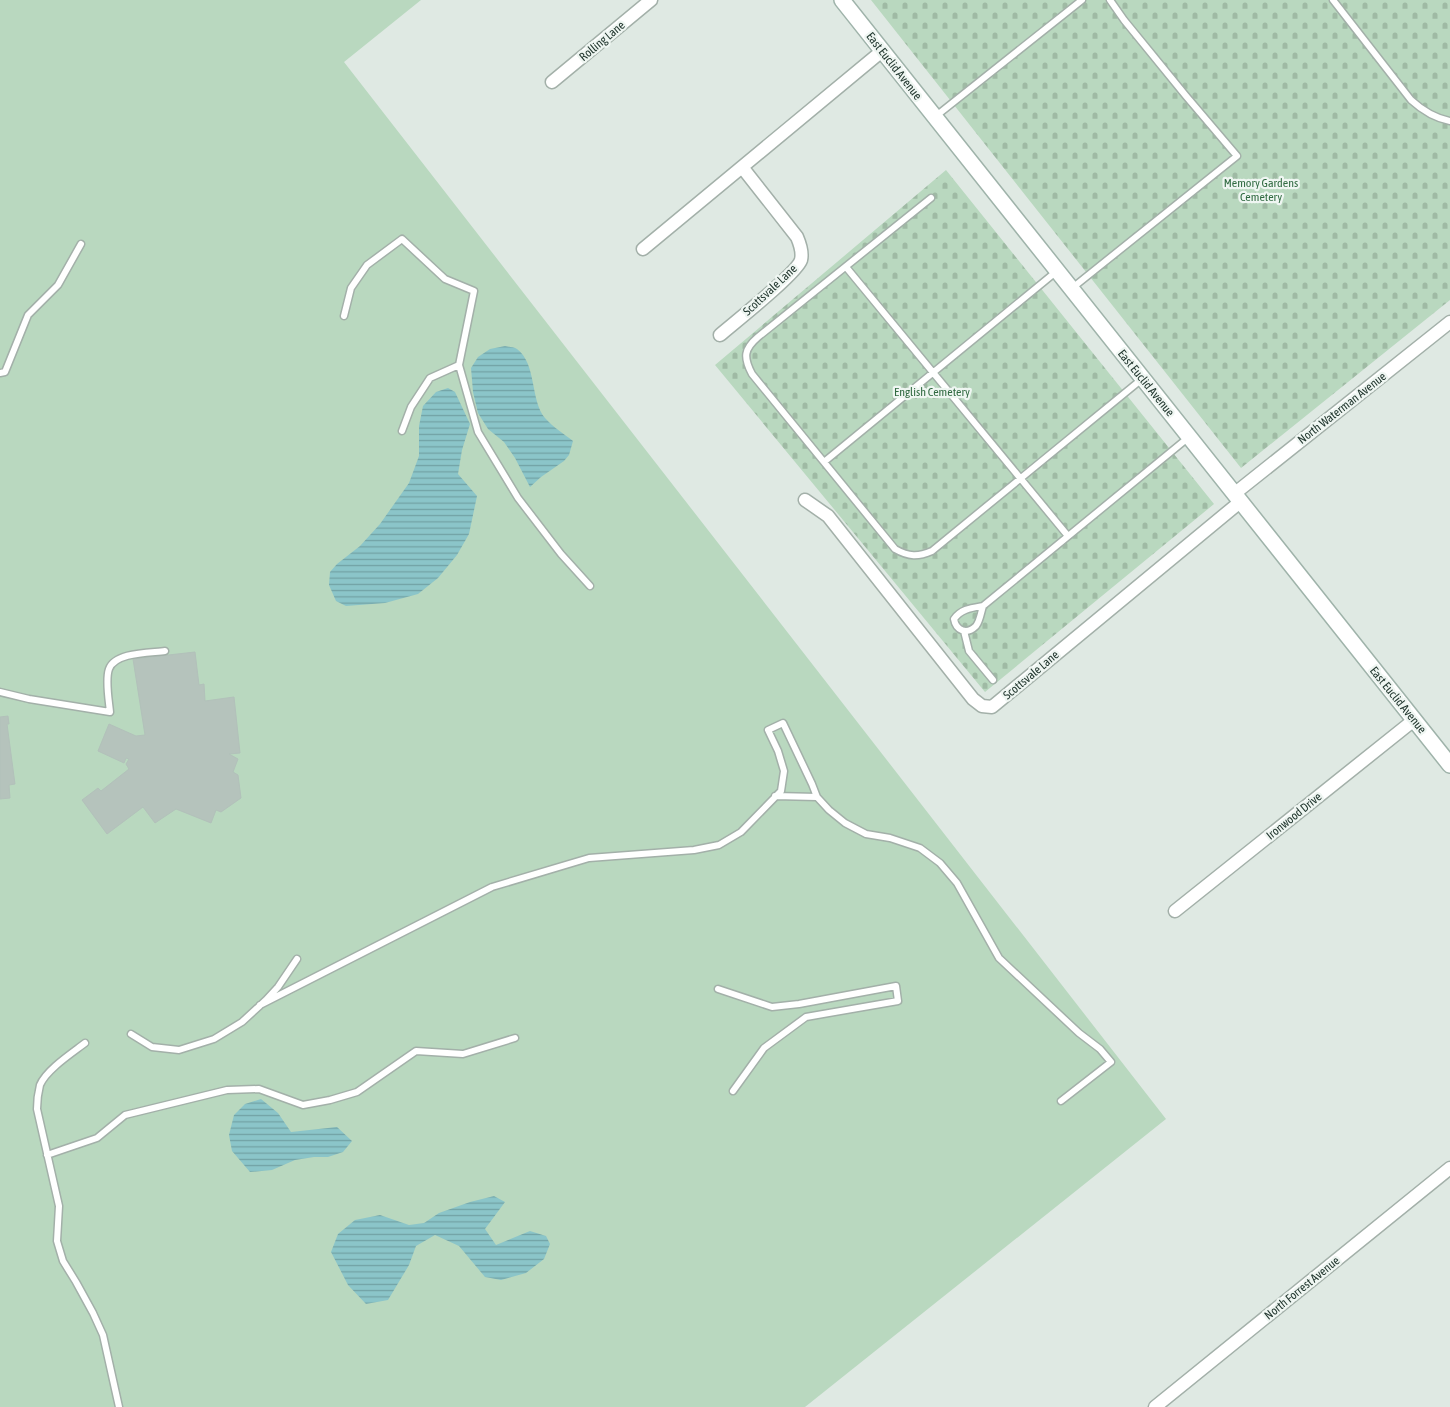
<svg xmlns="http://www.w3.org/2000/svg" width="1450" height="1407" viewBox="0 0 1450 1407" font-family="'Asap Condensed',sans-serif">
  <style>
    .green { fill: #b9d8bf }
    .cemetery { fill: url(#cemetery-stones) }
    .water { fill: url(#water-rules) }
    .building { fill: #b5c3bc; stroke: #b2c1ba }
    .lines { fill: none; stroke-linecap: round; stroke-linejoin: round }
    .lane-casing { stroke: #a3b0a9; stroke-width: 9 }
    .street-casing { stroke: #a3b0a9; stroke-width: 15 }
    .secondary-casing { stroke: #9fb3aa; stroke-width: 18 }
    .lane { stroke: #fff; stroke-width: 6 }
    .street { stroke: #fff; stroke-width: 12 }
    .secondary { stroke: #fff; stroke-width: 15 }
    .labels { text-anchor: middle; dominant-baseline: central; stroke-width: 4.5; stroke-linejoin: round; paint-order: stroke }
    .street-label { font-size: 12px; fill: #22372f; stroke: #eff6f2 }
    .park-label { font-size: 12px; fill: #306a41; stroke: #eff6f2 }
  </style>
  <defs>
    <pattern id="cemetery-stones" width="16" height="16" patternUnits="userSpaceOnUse" patternTransform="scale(1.25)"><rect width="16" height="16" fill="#b9d8bf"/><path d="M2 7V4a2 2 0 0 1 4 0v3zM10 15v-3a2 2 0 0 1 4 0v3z" fill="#9fbaa4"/></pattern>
    <pattern id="water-rules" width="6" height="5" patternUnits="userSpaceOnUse" patternTransform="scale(1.25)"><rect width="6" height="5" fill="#8bc5c9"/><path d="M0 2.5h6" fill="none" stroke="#71a1a4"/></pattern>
  </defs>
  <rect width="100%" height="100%" fill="#dfe9e3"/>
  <!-- green -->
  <path class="green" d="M0,0h421l-77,62 822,1057 -361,288h-805z"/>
  <!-- cemetery -->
  <path class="cemetery" d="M871,0h579v300l-209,168z
    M946,170l268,334 -229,188 -270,-327z"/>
  <!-- water -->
  <path class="water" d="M505,346c4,1 9,1 12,3 20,15 13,51 28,69 8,9 19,16 28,23l-4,14 -5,6 -23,16 -11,10 -15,-29 -11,-16 -16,-13 -10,-16 -5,-21 -2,-24 7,-11 12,-8z
    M448,388l7,4 15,32 -8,26 -4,24 19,22 -8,38 -12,21 -19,23 -20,16 -33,9 -39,3 -10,-5 -7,-16 1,-13 7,-8 23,-18 20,-22 29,-41 10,-27v-30l4,-20 13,-14z
    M261,1099l17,14 13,19 46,-5 15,14 -9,11 -15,5h-14l-19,3 -23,10 -22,2 -18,-21 -3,-16 5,-20 11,-11z
    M494,1196l11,6 -20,27 11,16 34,-14 16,5 4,8 -6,15 -18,14 -25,7 -16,-3 -26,-31 -24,-11 -19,11 -7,19 -21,35 -22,4 -18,-19 -17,-33 7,-18 17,-14 25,-5 29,10 15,-2 15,-10 31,-11z"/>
  <!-- building -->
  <path class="building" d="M195,652l4,33 5,-1 1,17 29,-4 6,56 -11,1 9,5 -5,13 5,3 3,23 -20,14 -5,-2 -5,13 -35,-14 -21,14 -12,-16 -36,27 -25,-34 16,-12 3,3 28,-22 -3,-5 3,-5 -3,-1 -2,5 -26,-12 11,-27 27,12 9,-1 -12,-76z
    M8,716l1,8h-2l8,60 -6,1 1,13 -10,1v-82z"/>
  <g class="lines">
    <!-- lane casing -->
    <g class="lane-casing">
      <path id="lane" d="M1333,0l78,100c12,11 23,18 39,21
        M936,116l146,-116
        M931,198l-173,139c-14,12 -15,20 -6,37l143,175c14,8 23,8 37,2l210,-172
        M846,267l222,269
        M1071,289l166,-133 -51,-60 -62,-76 -14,-20
        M344,316l7,-28 16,-23 35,-26 43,40 29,12 -15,74 19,67 40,66 43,56 29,32
        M0,373l5,-1 23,-57 30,-30 23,-41
        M402,431l9,-24 19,-29 29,-13
        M824,462l233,-191
        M983,606c-2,6 -3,15 -7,20 -9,9 -20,5 -22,-7 7,-10 17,-11 29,-13l206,-169
        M964,631l5,20 24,29
        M0,692l29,7 81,13c-1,-11 -5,-32 -1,-43 6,-17 41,-16 56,-18
        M775,796l42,1
        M718,989l54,18 27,-3 97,-18 2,15 -92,16 -42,31 -31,43
        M260,1005l232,-118 97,-29 105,-8 25,-5 22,-13 40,-41 3,-20 -6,-20 -10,-21 15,-7 29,61 5,13 12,13 16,13 21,11 24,4 30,10 20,15 17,20 42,75 80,75 21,16 11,13 -50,39
        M131,1034l21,13 27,3 35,-11 28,-17 24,-22 12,-13 19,-28
        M85,1043c-13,10 -39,27 -45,42 -2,8 -3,16 -3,24l22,97 -2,35 6,20 13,21 17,31 10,22 16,72
        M47,1155l50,-17 28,-23 102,-25 32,-1 44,16 27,-5 27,-8 59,-41 47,3 52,-16"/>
    </g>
    <!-- street casing -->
    <g class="street-casing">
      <path id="street" d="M552,82l99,-82
        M643,249l239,-198
        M720,335c14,-12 77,-62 81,-75 2,-8 -1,-16 -4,-23l-55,-70
        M1234,494l216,-172
        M805,500l23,16 145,183 9,7 10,1 248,-205
        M1175,911l239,-191
        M1155,1407l295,-239"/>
    </g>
    <!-- secondary casing -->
    <g class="secondary-casing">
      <path id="secondary" d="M842,0l608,765"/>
    </g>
    <!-- lane -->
    <use href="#lane" class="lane"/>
    <!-- street -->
    <use href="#street" class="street"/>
    <!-- secondary -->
    <use href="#secondary" class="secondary"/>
  </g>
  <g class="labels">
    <!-- street labels -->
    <g class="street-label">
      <text transform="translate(602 41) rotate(-40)">Rolling Lane</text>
      <text transform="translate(894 66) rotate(52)">East Euclid Avenue</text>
      <text transform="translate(770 290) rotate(-43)">Scottsvale Lane</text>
      <text transform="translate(1146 383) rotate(51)">East Euclid Avenue</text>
      <text transform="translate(1342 408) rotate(-38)">North Waterman Avenue</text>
      <text transform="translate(1031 675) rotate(-40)">Scottsvale Lane</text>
      <text transform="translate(1398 700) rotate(51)">East Euclid Avenue</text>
      <text transform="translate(1294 816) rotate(-39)">Ironwood Drive</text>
      <text transform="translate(1302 1288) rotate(-39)">North Forrest Avenue</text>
    </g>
    <!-- park labels -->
    <g class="park-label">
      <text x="1261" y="183">Memory Gardens<tspan x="1261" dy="14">Cemetery</tspan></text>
      <text x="932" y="392">English Cemetery</text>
    </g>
  </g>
</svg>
